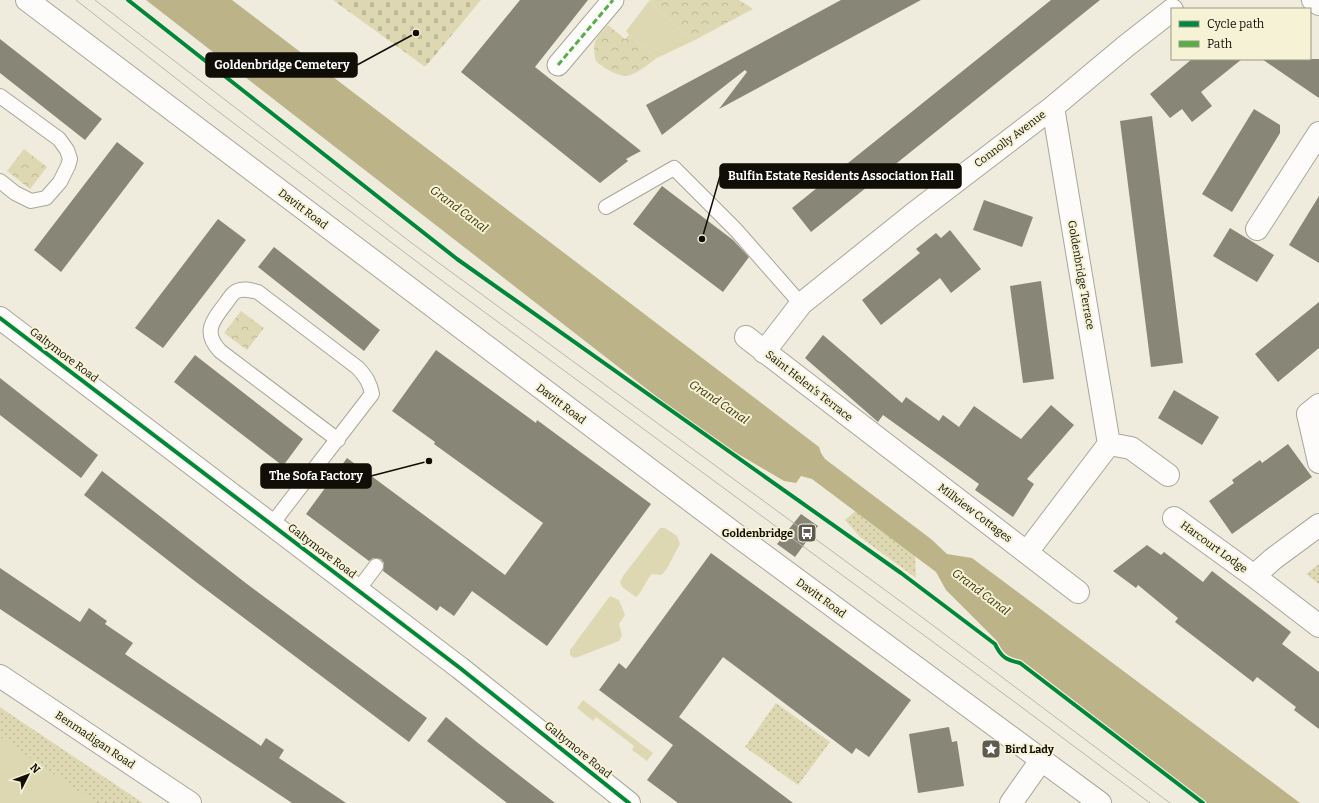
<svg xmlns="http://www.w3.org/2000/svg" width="1319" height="803" viewBox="0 0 1319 803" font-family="Bitter,serif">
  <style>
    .grass { fill: url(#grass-dots) }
    .cemetery { fill: url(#cemetery-stones) }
    .park { fill: url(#park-crowns) }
    .garden { fill: #ded8b2 }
    .water { fill: #bcb488 }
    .building { fill: #888677 }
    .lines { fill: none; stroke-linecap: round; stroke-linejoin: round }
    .service-casing { stroke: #a9a69a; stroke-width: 16 }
    .pedestrian-casing { stroke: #a9a69a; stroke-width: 23 }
    .minor-casing { stroke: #a9a69a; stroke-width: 24 }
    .secondary-casing { stroke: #a9a69a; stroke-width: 24 }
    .service { stroke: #fdfcfa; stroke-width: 14 }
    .pedestrian { stroke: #fdfcfa; stroke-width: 21 }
    .minor { stroke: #fdfcfa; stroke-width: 22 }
    .secondary { stroke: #fdfcfa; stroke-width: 22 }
    .tram { stroke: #b7b6b2; stroke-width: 1 }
    .quiet { stroke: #54b044; stroke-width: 3; stroke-dasharray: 6 3; stroke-linecap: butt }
    .cycleway-casing { stroke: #f6f2d6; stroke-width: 6 }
    .cycleway { stroke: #00873e; stroke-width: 4 }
    .labels { text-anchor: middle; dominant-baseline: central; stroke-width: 4; stroke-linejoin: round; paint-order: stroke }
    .street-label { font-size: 11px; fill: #100e06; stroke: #f6f2d6 }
    .poi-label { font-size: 11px; font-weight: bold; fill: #100e06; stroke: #f6f2d6; text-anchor: end }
    .water-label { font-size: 12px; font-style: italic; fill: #372f00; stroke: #f6f2d6 }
    .leader { fill: none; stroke: #100e06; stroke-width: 1.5 }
    .callout-dot { fill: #100e06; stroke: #f6f2d6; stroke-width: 1.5 }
    .callout { fill: #100e06; stroke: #100e06; stroke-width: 1.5 }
    .callout-label { font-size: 12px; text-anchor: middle; font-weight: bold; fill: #fff }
  </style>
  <defs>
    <pattern id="grass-dots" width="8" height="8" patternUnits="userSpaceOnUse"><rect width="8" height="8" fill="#ded8b2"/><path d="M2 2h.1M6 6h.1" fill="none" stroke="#bdb898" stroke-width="1.8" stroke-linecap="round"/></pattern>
    <pattern id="cemetery-stones" width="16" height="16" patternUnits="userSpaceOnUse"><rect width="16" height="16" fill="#ded8b2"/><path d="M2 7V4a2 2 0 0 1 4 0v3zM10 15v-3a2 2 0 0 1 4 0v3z" fill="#bdb898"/></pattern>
    <pattern id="park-crowns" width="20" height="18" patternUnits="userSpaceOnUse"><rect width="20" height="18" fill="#ded8b2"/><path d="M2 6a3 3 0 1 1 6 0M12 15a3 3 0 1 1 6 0" fill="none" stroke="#bdb898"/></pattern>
  </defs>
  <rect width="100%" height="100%" fill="#efecdd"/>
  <!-- grass -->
  <path class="grass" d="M859,508l56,43 1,27 -56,-41 -15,-17z
    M1319,564v20l-13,-10z
    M776,703l54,39 -32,43 -53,-38z
    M0,707l10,7 133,89h-143z"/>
  <!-- cemetery -->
  <path class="cemetery" d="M333,0h148l-55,66h-2z"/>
  <!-- park -->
  <path class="park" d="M650,0h89l14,9 -60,32 -44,-40z
    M608,25l17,14 4,-4 28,23c-7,5 -19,15 -27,17 -11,3 -27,-7 -34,-14 -5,-20 0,-22 12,-36z
    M24,149l23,18 -17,22 -23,-18z
    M241,311l23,17 -17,22 -23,-17z"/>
  <!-- garden -->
  <path class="garden" d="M649,1l44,40 -36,17 -28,-23 -3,-4z
    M660,528h5l12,8 3,8 -14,26 -5,5 -9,-1c-7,7 -8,16 -16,23l-14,-10 -2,-5 3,-6z
    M610,596l9,4 6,15 -6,9 3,11 -3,6 -41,16 -4,1 -4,-3v-5z
    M583,700l70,53 -6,8 -15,-11 2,-4 -38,-29 -3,4 -16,-13z
    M0,737l96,66h-96z"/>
  <!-- water -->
  <path class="water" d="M146,0h86l587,447 2,6 4,6 106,80 16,15 25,4 328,245h-93l-186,-143c-15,-4 -17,-6 -24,-19l-51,-51 -10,-18 -124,-93 -11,-3 -5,7 -12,-2 -51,-30 -63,-44z"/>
  <!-- building -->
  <path class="building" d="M520,0h68l-53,67 106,84 -15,8 2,2 -28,22 -139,-111z
    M841,0h80l-202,109 28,-37 -2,-2 -83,65 -16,-30z
    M1051,0h49l-289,232 -19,-24z
    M0,39l102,80 -17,21 -85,-67z
    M1192,59h50l-41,33 11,14 -20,16 -10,-13 -12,9 -20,-24z
    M1262,59h57v39l-25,-17z
    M1254,109l26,16v8l-48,79 -30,-18z
    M1152,116l31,247 -32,4 -31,-246z
    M117,142l27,21 -83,109 -27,-22z
    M662,186l71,54 16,17 -26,35 -90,-68z
    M1319,196v67l-30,-18z
    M984,200l49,17 -11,30 -49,-17z
    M218,219l28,21 -83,108 -28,-20z
    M1230,228l44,27 -17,27 -44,-26z
    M950,230l31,39 -30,24 -11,-15 -59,47 -19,-25 58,-47 -4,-4 20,-16 5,5z
    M274,247l106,83 -16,21 -106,-84z
    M1041,281l13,98 -31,4 -13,-97z
    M1319,302v46l-41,34 -23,-28z
    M823,335l79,68 4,-6 33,24 4,-6 16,12 15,-21 47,33 30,-34 23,20 -47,54 7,5 -21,33 -38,-27 4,-6 -96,-69 -5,7 -73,-64z
    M436,350l100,73 1,-3 114,84 -104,142 -75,-55 -18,25 -14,-10 -3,5 -54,-40 1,-8 -3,-4 -8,-1 -4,3 -63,-47 41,-56 158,117 38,-52 -109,-79 1,-2 -43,-31z
    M195,355l108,84 -20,27 -109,-84z
    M0,378l98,77 -17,23 -81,-63z
    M1174,390l45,27 -17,28 -44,-27z
    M1288,444l24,33 -80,57 -23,-33 25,-18 -2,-3 28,-20 2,3z
    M102,471l145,113 180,134 -18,24 -213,-160 -112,-87z
    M801,514l17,12 -23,31 -18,-13z
    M1147,545l14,10 3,-3 39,30 9,-11 79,61 -9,12 37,28v57l-25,-19 2,-3 -39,-30 -4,5 -78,-60 3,-4 -40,-33 -2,3 -23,-17z
    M711,553l200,147 -42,57 -13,-9 -4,6 -129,-97 -44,60 114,86h-115l-31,-23 26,-35 -74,-55 20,-27 7,6z
    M0,568l80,54 9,-14 18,13 -2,3 28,19 -8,11 136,92 5,-8 18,12 -5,8 67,45h-54l-292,-194z
    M446,717l32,26 77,60h-48l-80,-62z
    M949,727l3,15 5,-1 7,45 -46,7 -9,-59z"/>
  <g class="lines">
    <!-- service casing -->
    <g class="service-casing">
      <path id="service" d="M0,96l59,43 8,11 3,9 -2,7 -8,16 -14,16 -15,3 -16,-8 -15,-12
        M606,207l68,-39 62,62 65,74
        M272,524l100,-130c-2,-11 -6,-17 -14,-26l-100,-76c-8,-2 -14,-4 -21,-1 -5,2 -8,8 -11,12 -13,17 -24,29 -6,48l118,89
        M358,590l18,-24"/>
    </g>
    <!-- pedestrian casing -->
    <g class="pedestrian-casing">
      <path id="pedestrian" d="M558,65l55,-65"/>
    </g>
    <!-- minor casing -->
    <g class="minor-casing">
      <path id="minor" d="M1313,0l6,4
        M1257,229l62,-96
        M0,318l460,350 169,135
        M746,337l332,255
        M764,352l37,-48 111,-89 141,-108 73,-61 46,-36
        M1319,405l-11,9 11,48
        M1109,444l22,4 37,27
        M1174,518l80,58 65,50
        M1027,552l82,-108 -56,-337
        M1254,576l19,-17 46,-34
        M0,676l190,127
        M1011,803l31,-44"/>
    </g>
    <!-- secondary casing -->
    <g class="secondary-casing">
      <path id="secondary" d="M27,0l708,534 365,269"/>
    </g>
    <!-- service -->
    <use href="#service" class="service"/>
    <!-- pedestrian -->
    <use href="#pedestrian" class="pedestrian"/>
    <!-- minor -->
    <use href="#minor" class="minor"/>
    <!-- secondary -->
    <use href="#secondary" class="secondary"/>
    <!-- tram -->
    <path class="tram" d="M76,0l139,109 230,174 571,420 134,100
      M95,0l318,244 502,368 255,191"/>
    <!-- quiet -->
    <path class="quiet" d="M558,65l55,-65"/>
    <!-- cycleway casing -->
    <g class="cycleway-casing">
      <path id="cycleway" d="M128,0l329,259 444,314 94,71c6,13 11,16 25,19l183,140
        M0,318l460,350 169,135"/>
    </g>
    <!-- cycleway -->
    <use href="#cycleway" class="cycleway"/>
  </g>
  <!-- icons -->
  <defs>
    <g id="bus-square" transform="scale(1)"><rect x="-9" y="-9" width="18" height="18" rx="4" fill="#5e5c51" stroke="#f6f2d6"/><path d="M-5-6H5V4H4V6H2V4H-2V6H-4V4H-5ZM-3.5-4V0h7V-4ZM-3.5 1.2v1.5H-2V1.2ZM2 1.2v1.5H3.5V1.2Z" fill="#fff"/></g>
    <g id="sight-square" transform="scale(1)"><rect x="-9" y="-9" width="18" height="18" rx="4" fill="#5e5c51" stroke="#f6f2d6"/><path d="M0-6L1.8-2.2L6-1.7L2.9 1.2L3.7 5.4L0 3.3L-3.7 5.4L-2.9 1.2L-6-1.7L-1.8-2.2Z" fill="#fff"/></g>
  </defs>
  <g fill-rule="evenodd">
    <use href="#bus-square" x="807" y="533"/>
    <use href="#sight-square" x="991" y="749"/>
  </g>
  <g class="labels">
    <!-- street labels -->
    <g class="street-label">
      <text transform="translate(1010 139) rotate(-37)">Connolly Avenue</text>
      <text transform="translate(303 209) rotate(37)">Davitt Road</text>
      <text transform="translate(1081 275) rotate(80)">Goldenbridge Terrace</text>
      <text transform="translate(64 355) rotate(37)">Galtymore Road</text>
      <text transform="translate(809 386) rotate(38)">Saint Helen's Terrace</text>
      <text transform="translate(561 404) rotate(37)">Davitt Road</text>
      <text transform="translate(975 513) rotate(37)">Millview Cottages</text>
      <text transform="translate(1214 547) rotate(36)">Harcourt Lodge</text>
      <text transform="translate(322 551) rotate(37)">Galtymore Road</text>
      <text transform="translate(821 598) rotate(36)">Davitt Road</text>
      <text transform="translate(95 740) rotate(34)">Benmadigan Road</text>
      <text transform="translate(578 750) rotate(39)">Galtymore Road</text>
    </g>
    <!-- poi labels -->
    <g class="poi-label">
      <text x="793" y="533">Goldenbridge</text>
      <text x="1005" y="749" text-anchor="start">Bird Lady</text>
    </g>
    <!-- water labels -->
    <g class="water-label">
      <text transform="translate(459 209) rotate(37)">Grand Canal</text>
      <text transform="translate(719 402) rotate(34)">Grand Canal</text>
      <text transform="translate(981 592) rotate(37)">Grand Canal</text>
    </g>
  </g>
  <!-- callouts -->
  <path class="leader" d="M416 33L357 65M702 239L720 176M429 461L371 476"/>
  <g class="callout-dot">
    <circle cx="416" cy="33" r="4"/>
    <circle cx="702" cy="239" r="4"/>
    <circle cx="429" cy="461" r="4"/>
  </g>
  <g class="callout">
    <rect x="206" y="53" width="151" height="24" rx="4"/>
    <rect x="720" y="164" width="241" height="24" rx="4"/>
    <rect x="261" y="464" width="110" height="24" rx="4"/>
  </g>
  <g class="callout-label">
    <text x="282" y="69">Goldenbridge Cemetery</text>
    <text x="841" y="180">Bulfin Estate Residents Association Hall</text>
    <text x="316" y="480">The Sofa Factory</text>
  </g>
  <!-- legend -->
  <rect x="1171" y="8" width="140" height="52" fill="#f6f2d6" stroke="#9a9783"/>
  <rect x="1179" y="21" width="20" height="6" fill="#00873e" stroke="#9a9783"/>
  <text x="1207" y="28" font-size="12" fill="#100e06">Cycle path</text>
  <rect x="1179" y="41" width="20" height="6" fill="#54b044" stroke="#9a9783"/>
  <text x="1207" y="48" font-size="12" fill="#100e06">Path</text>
  <!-- north arrow -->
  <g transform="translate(28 775) rotate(48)" stroke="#f6f2d6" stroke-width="3" paint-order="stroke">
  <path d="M0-3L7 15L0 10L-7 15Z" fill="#100e06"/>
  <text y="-6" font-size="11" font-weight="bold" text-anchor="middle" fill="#100e06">N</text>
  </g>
</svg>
